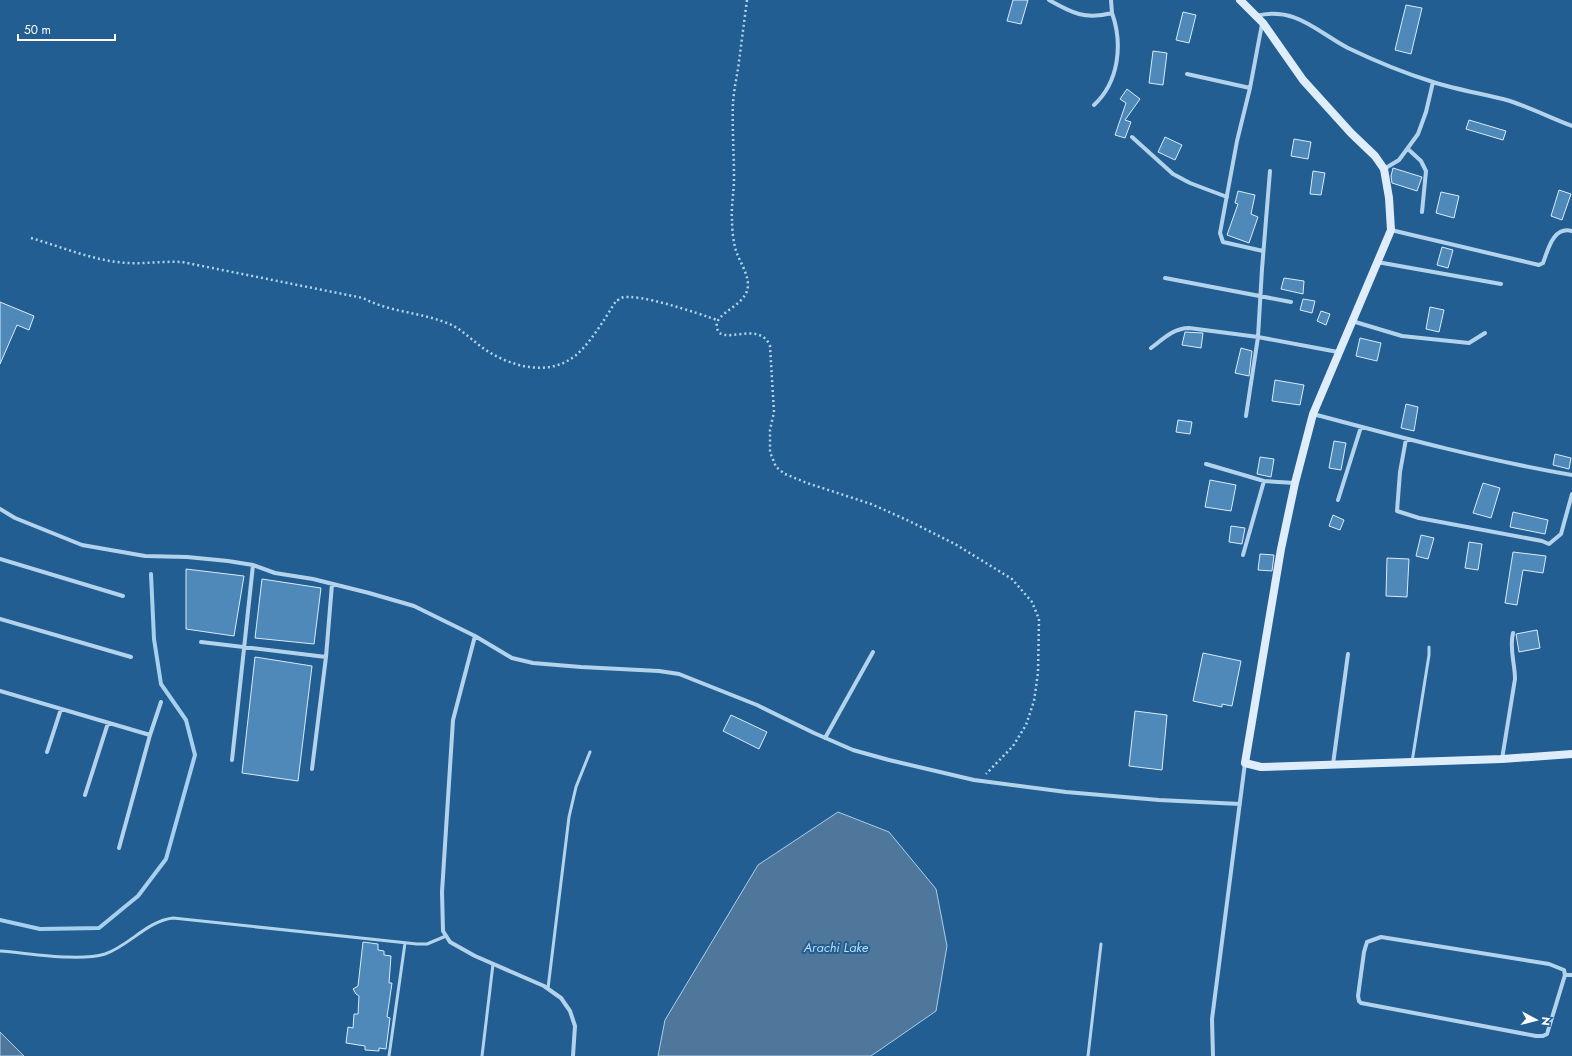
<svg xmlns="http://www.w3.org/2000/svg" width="1572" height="1056" viewBox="0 0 1572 1056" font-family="Jost,sans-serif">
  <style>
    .water { fill: #4e779b; stroke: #a7cfee }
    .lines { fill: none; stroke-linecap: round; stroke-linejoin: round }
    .stream { stroke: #a7cfee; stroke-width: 4 }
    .building { fill: #4f89b9; stroke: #d9ebf9 }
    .path { stroke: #b3d3ed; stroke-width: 2.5; stroke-dasharray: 2 3; stroke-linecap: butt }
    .lane { stroke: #b3d3ed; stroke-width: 3 }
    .street { stroke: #b3d3ed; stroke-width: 4 }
    .secondary { stroke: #dfedfa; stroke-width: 8 }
    .labels { text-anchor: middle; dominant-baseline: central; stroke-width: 4; stroke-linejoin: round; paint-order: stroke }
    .water-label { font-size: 13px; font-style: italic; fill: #c0ddf4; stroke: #225e91 }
  </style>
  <rect width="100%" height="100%" fill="#225e91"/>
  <!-- water -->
  <path class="water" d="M838,812l51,20 47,57 11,57 -11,65 -65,45h-213l7,-36 93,-155z
    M0,1032l24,24h-24z"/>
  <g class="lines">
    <!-- stream -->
    <path class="stream" d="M0,920l40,9 59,-1 39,-32 28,-37 29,-104 -9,-35 -25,-36 -7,-45 -3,-65"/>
  </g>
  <!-- building -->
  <path class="building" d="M1013,0h15l-7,24 -14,-3z
    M1406,5l16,3 -11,46 -16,-4z
    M1183,12l13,3 -7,28 -13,-3z
    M1153,51l14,2 -4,32 -14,-2z
    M1127,89l13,10 -15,21 6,2 -6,16 -10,-3 11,-32 -6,-4z
    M1469,120l37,11 -3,9 -37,-11z
    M1165,137l17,8 -7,15 -17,-8z
    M1294,139l17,3 -3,17 -17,-3z
    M1393,168l29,9 -5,14 -25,-8 -1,-7z
    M1313,171l12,2 -4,22 -11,-1z
    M1559,190l12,4 -9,26 -11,-4z
    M1238,191l17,4 -4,19 7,3 -9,26 -22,-8 11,-31 -3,-1z
    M1441,192l18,4 -5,22 -18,-5z
    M1442,247l11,3 -5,18 -11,-3z
    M1284,278l20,3 -1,13 -22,-5z
    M1303,299l12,2 -3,12 -12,-3z
    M0,302l34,14 -5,14 -12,-5 -17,39z
    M1430,307l14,3 -5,22 -13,-3z
    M1321,311l9,3 -4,11 -9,-4z
    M1185,332l18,1 -2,15 -19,-3z
    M1360,338l21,5 -4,18 -21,-5z
    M1241,348l11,3 -3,25 -14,-3z
    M1275,380l29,5 -4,20 -28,-4z
    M1406,404l12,3 -4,24 -13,-3z
    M1178,420l14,2 -2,12 -14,-2z
    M1334,441l12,2 -5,27 -12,-2z
    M1555,454l16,4 -2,11 -16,-4z
    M1260,457l14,2 -3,18 -14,-3z
    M1210,480l26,5 -5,26 -26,-4z
    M1483,483l17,5 -9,30 -18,-5z
    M1513,512l35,8 -3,14 -35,-7z
    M1333,515l11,5 -4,10 -11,-4z
    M1231,526l14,2 -3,16 -13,-2z
    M1421,535l13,3 -6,21 -12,-3z
    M1469,542l13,2 -4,26 -13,-2z
    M1513,552l33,4 -3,17 -20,-3 -6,35 -12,-2z
    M1260,554l14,1 -2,16 -14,-1z
    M1387,558l22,1 -2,38 -21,-1z
    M186,569l58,7 -10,60 -48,-7z
    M262,579l59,9 -7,56 -59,-6z
    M1537,630l3,18 -21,4 -3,-18z
    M1203,653l38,8 -9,45 -10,-2v3l-29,-6z
    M255,657l57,9 -14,115 -56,-8z
    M1135,711l32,4 -5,55 -33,-4z
    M731,715l36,17 -8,17 -36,-18z
    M363,942l15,2v6l6,1v4l7,1 -2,27h3l-5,34 3,1 -4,31 -7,-1v3l-14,-1v-4l-19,-3 2,-16 5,1 1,-14h4l1,-18 -3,-2 -3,-5 5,-3z"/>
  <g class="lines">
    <!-- path -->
    <path class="path" d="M747,0c-3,23 -6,46 -9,69 -2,11 -4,22 -5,33 -1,25 1,50 1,76 0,14 -3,28 -2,42 0,8 1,19 3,27 3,13 12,23 13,37 1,22 -35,28 -31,44 4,19 42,-9 53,18l4,66 -4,18v22l6,15 9,7 22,9 64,21 36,16 48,24 57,35 20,23 7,17 -1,54 -4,28 -8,24 -13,21 -27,28
      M31,238c31,9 63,23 96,25 18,1 37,-2 55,-1l181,36c26,14 56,14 84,25 16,6 27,20 42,29 23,14 55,23 80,8 18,-10 36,-42 47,-59 1,0 5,-3 5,-3 16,-6 79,16 96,22"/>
    <!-- lane -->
    <path class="lane" d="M1412,762l17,-107v-8
      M0,951c29,2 78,11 105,3 24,-8 42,-33 68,-36l244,26h10l19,-8
      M548,988l21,-171 7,-30 14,-35
      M389,1056l16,-113
      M482,1056l11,-92
      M1088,1056l13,-112"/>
    <!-- street -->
    <path class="street" d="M1049,0c23,13 36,20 63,13l-1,-13
      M1256,16c39,-10 60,15 92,32 27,13 56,25 85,34 25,8 51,12 77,19 21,7 41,17 62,25
      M1262,24l-12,64 -13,53 -17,92 3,9 40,9
      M1187,74l63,14
      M1094,105c25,-23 29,-61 18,-92
      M1132,137l41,37 17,9 37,14
      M1408,149l13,12 5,10 -4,41
      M1384,169l15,-9 19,-26 8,-22 7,-30
      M1391,230l148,35 4,-2c5,-13 10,-37 29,-32
      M1377,262l124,22
      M1165,278l126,24
      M1352,321l50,15 67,7 16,-10
      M1151,348c12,-9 23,-20 38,-20l69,9 80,15
      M1313,414c86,23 171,46 259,61
      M1246,416l12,-79 4,-68 8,-98
      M1406,439l-6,33 -3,39 22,7 123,23 7,3 12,-10 11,-40
      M1206,464l58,17 31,2
      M1338,500l23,-73
      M0,509l15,9 67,27 63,11 42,1 41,4 25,4 22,8 38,6 56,14 45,13 61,30 37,22 21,5 48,4 78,4 20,3 78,31 57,28 39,17 36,10 85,20 92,12 93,8 81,4
      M1243,555l21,-74
      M0,559l123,37
      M0,619l131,38
      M475,636l-22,84 -11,172 1,39 7,11 25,14 69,30 17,12 9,13 5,15 -2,30
      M201,642l125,15
      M0,691l150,44
      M825,738l48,-86
      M47,752l14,-43
      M1502,759l13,-80c0,-16 -6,-30 -2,-46
      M232,760l21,-195
      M1333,764l15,-110
      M312,769l14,-112 6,-73
      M85,795l23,-72
      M119,848l31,-113 11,-33
      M1381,937l168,27 15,6 1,5 -18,59 -4,2h-7l-175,-33 -2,-2 -1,-5 6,-44 3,-10z
      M1565,975h7
      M1213,1056l-1,-37 33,-256"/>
    <!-- secondary -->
    <path class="secondary" d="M1240,0l23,23 40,57 48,53 24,23 9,13 5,29 2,32 -78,184 -18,69 -14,66 -36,214 16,4 241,-8 70,-5"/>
  </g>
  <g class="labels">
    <!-- water labels -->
    <g class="water-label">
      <text x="836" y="947">Arachi Lake</text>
    </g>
  </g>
  <!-- north arrow -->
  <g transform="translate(1536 1020) rotate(97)" stroke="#225e91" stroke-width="3" paint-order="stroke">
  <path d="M0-3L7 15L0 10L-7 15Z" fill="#ffffff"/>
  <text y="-6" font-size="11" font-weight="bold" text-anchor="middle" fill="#ffffff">N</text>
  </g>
  <!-- scale -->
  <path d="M18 34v6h97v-6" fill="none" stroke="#ffffff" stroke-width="2"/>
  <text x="24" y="34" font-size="12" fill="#ffffff" stroke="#225e91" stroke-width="3" paint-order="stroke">50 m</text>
</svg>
